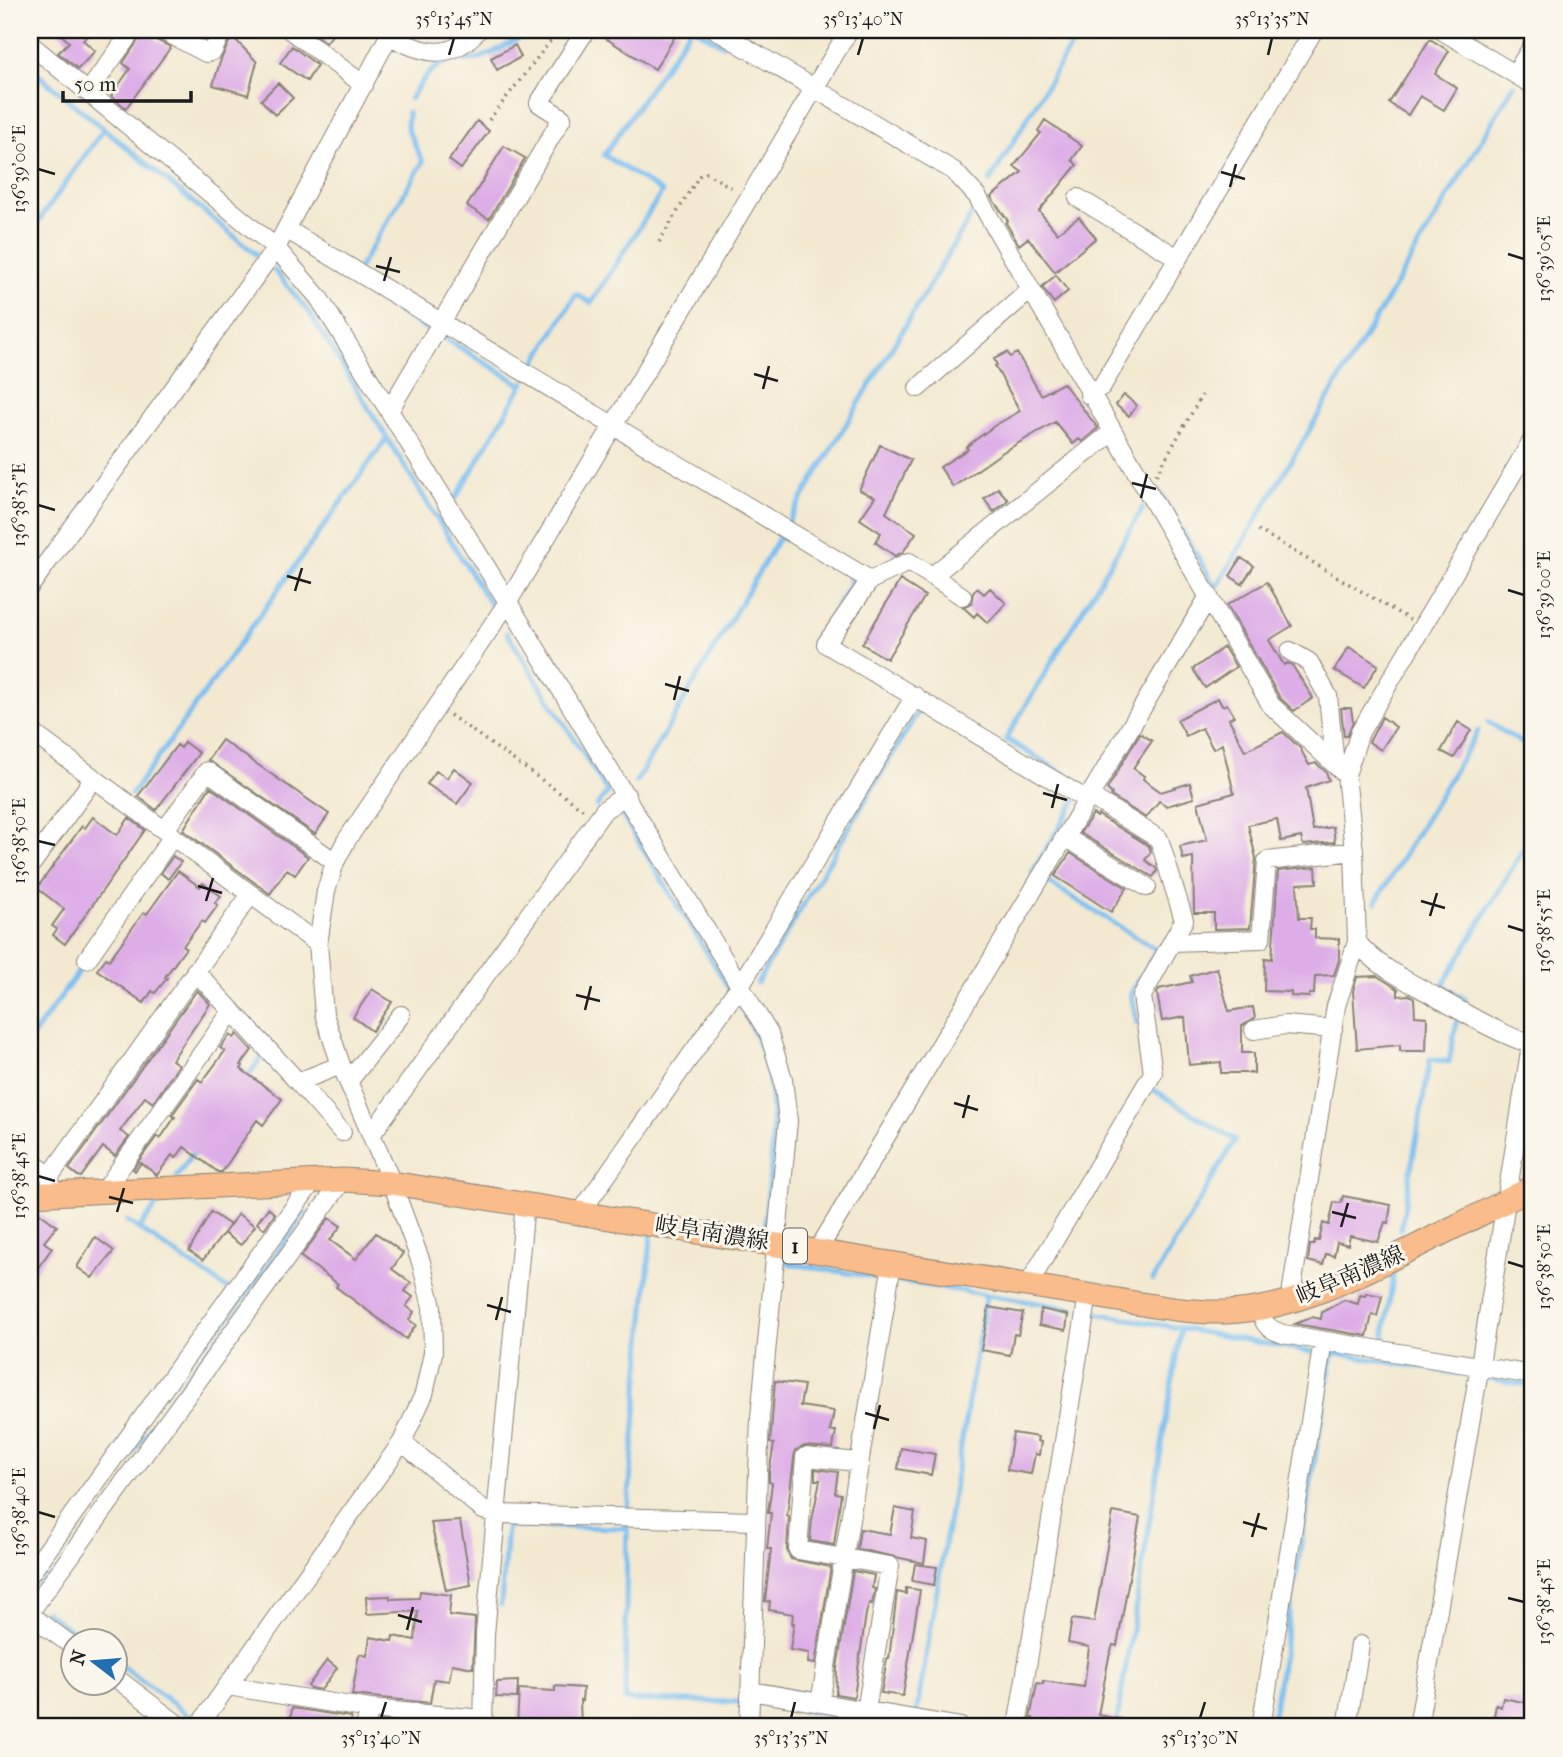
<svg xmlns="http://www.w3.org/2000/svg" width="1563" height="1757" viewBox="0 0 1563 1757" font-family="'IM FELL French Canon','Noto Serif JP',serif">
  <style>
    .lines { fill: none; stroke-linecap: round; stroke-linejoin: round }
    .stream { stroke: #7abff1; stroke-width: 5 }
    .building { fill: #ddade7 }
    .minor-casing { stroke: #888276; stroke-width: 20 }
    .major-casing { stroke: #888276; stroke-width: 25 }
    .path { stroke: #888276; stroke-width: 3.5; stroke-dasharray: 2 5; stroke-linecap: butt }
    .minor { stroke: #fff; stroke-width: 18 }
    .major { stroke: #f9bc8a; stroke-width: 23 }
    .ticks { fill: none; stroke: #1c1c1c; stroke-width: 2.5 }
    .labels { text-anchor: middle; dominant-baseline: central; stroke-width: 6; stroke-linejoin: round; paint-order: stroke }
    .shield { fill: #fbf7ec; stroke: #5f5e5a; stroke-width: 2 }
    .shield-label { font-size: 21px; font-weight: bold; fill: #1c1c1c }
    .street-label { font-size: 23px; fill: #1c1c1c; stroke: #fbf7ec }
    .neatline { fill: none; stroke: #1c1c1c; stroke-width: 2.5 }
    .ticks-label { font-size: 18px; text-anchor: middle; fill: #1c1c1c }
  </style>
  <rect width="100%" height="100%" fill="#fbf7ec"/>
  <filter id="ink" filterUnits="userSpaceOnUse"><feTurbulence type="fractalNoise" baseFrequency=".0143" numOctaves="2"/><feDisplacementMap in="SourceGraphic" scale="14" xChannelSelector="R" yChannelSelector="G"/><feConvolveMatrix kernelMatrix="1 2 1 2 8 2 1 2 1" color-interpolation-filters="sRGB"/></filter>
  <filter id="wash" filterUnits="userSpaceOnUse"><feTurbulence type="fractalNoise" baseFrequency=".00686" numOctaves="4" result="noise"/><feDisplacementMap in="SourceGraphic" scale="28" xChannelSelector="R" yChannelSelector="G"/><feGaussianBlur stdDeviation="1.57" result="paint"/><feColorMatrix in="noise" values="0 0 0 0 0 0 0 0 0 0 0 0 0 0 0 0 0 1.4 0 .05"/><feComposite in="paint" operator="in"/></filter>
  <g filter="url(#wash)">
    <rect width="100%" height="100%" fill="#f3e9d1"/>
    <g class="lines">
      <!-- stream -->
      <path class="stream" d="M697,30l26,15 2,-3
        M30,68l227,187
        M1529,70l4,-7
        M410,99c11,-17 22,-35 43,-39 9,-2 18,2 27,-2 18,-6 36,-19 53,-28
        M990,181l84,-141 1,-10
        M30,233l74,-104
        M359,268l64,-106 -16,-34 1,-16
        M274,270l35,42 181,292
        M352,280l-2,2 77,47
        M443,337l79,48
        M531,370l45,-76 15,9 71,-111 -58,-37 86,-125
        M1160,493l56,95 298,-503
        M456,498l68,-116
        M788,522l187,-313
        M507,633l101,160
        M824,652l-10,-6 39,-67 -5,-3
        M1488,722l45,28
        M636,782l144,-246 5,3
        M1083,788l1,-2 -78,-47 137,-231
        M131,795l256,-357
        M597,806l10,-14
        M617,807l113,183
        M1032,873l43,-72
        M1046,881l111,69 -26,43 6,30
        M1376,902l102,-171
        M757,983l162,-273
        M736,999c50,78 37,141 29,227
        M1463,1003l2,-4 -22,-14 90,-152
        M30,1040l54,-76
        M245,1081l18,-26
        M177,1176l19,-27
        M127,1221l101,68
        M139,1229l22,-30
        M1401,1229l29,-170 19,3 8,-43
        M786,1263l93,15
        M1153,1280l82,-140 -81,-50
        M900,1281l174,28
        M1095,1313l217,39
        M1383,1344l11,-73
        M1489,1378l44,8
        M628,1509l23,-273
        M627,1525l-2,175 117,2
        M30,1595l276,-383
        M501,1605l6,-79 119,2
        M45,1611l42,31
        M116,1662l74,54 -2,2
        M760,1703l144,24
        M1523,1707l10,-59
        M917,1710l69,-415
        M1116,1727l65,-399
        M1271,1727l61,-372 3,-2 133,22"/>
    </g>
    <g id="blocks">
      <!-- building -->
      <path class="building" d="M56,30h36l-9,10 12,11 -17,18 -20,-16 11,-11z
        M145,30h6l5,10 15,7 -45,61 -15,-12 19,-27 -7,-6z
        M309,30h27l-10,13z
        M597,30h82l-24,39 -58,-36z
        M232,36l25,26 -9,33 -35,-10 8,-26z
        M1430,39l19,12 -14,23 22,14 -13,22 -24,-14 -12,19 -19,-12z
        M515,45l6,12 -24,13 -6,-12z
        M292,46l25,19 -10,16 -27,-18z
        M278,83l15,15 -18,17 -14,-15z
        M1045,120l37,26 -10,14 5,5 -38,46 18,22 22,-16 17,21 -41,34 -27,-34 -9,7 -13,-22 2,-2 -17,-24 31,-25 -8,-6 27,-33 -3,-2z
        M477,121l12,10 -28,38 -12,-9z
        M504,146l21,12 -36,61 -22,-13z
        M1056,275l12,16 -14,12 -12,-16z
        M1007,352l3,5 7,-4 24,42 22,-12 35,45 -16,14 -3,-3 -6,5 -18,-22 -52,30 -50,35 -13,-20 28,-18 -2,-2 28,-21 26,-15 -25,-45 2,-1 -3,-6z
        M1124,395l13,10 -8,11 -13,-11z
        M880,445l31,15 -25,53 30,20 -13,19 -8,4 -20,-14 6,-9 -21,-14 15,-22 -16,-7z
        M998,488l10,12 -14,12 -10,-13z
        M1241,558l13,8 -12,18 -12,-8z
        M900,580l25,16 -38,63 -25,-15z
        M1267,582l25,44 -23,14 15,25 3,-2 5,2 21,33 -19,13 -14,-13 -53,-93z
        M977,588l7,6 6,-6 16,15 -18,20 -11,-10 -3,4 -11,-10 8,-4 2,-10z
        M1224,647l12,20 -31,21 -12,-19z
        M1349,647l29,18 -14,23 -30,-18z
        M1218,698l4,8 5,-2 7,12 -5,3 16,32 38,-19 17,16 9,17 7,-2 10,9 3,8 -23,8 7,42 20,-3 2,15 -32,3 -2,-8 -20,4 -4,-22 -29,6 8,33 -6,70 -36,1v-16h-20l-1,-56 -10,2 -3,-13 27,-6 -9,-37 36,-10 -12,-49 -9,5 -11,-21 -16,8 -9,-16z
        M1341,708h10l2,14 -6,14h-3z
        M1382,717l14,10 -15,23 -12,-8z
        M1458,722l13,8 -17,28 -13,-7z
        M1140,733l12,8 -19,27 11,8 -1,3 18,13 29,-9 4,15 -27,8 -8,-5 -13,17 -35,-22 1,-2 -5,-5z
        M222,740l107,74 -14,20 -107,-74z
        M184,742l15,11 -43,57 -18,-14 39,-51 4,3z
        M454,768l19,14 -16,22 -30,-20 9,-13 11,7z
        M210,787l98,70 -13,18 -8,-6 -17,25 -87,-64z
        M1093,814l4,3 1,-2 51,31 2,6 -6,8 11,8 1,3 -4,6 -73,-44z
        M93,817l24,18 12,-17 16,12 -80,114 -12,-9 4,-6 -5,-3 12,-17 -27,-21 45,-62 3,2z
        M1070,853l57,35 -16,24 -56,-36z
        M173,856l8,6 -13,17 -7,-6z
        M1316,867l1,16 -20,1 2,34h12l-1,11h5v9l24,1v21l-5,15 -19,1 -1,18h-5v3l-18,-1v-4l-27,-1 1,-33 7,1 6,-88z
        M178,871l22,16 3,-4 18,13 -6,7 3,2 -13,18 -3,-2 -19,25 3,2 -21,29 2,1 -12,15 -3,-2 -8,12 -47,-33 9,-12 3,2 35,-48 3,2z
        M1217,968l12,43 24,-4 2,11 -13,8v27h12v20h-33v-11l-32,3 -4,-48 -23,4 -5,-28 2,-4 33,-7 -2,-6z
        M1377,976l21,13v7l11,-1 5,3 1,18 12,1 -1,34h-26v-6l-43,4 -4,-58 4,-14z
        M372,989l20,13 -20,29 -19,-14z
        M197,990l13,14 -38,56 7,5 -26,38 -8,-6 -25,34 9,6 -14,19 -12,-9 -22,30 -3,-1 -9,-7z
        M237,1034l15,16 -11,15 2,1 -2,3 41,30 -19,26 -6,-5 -35,52h-4l-34,-25 -8,11 -4,-3 -15,20 -16,-12 -6,8 -2,-2 24,-33 3,3 15,-22 -3,-2 26,-36 4,3 23,-31 -5,-3 10,-13 4,3z
        M1343,1196l48,9 -3,18 -3,-1 -7,20 -28,-6 -2,9 -11,-3 -3,14 -8,-2 -3,11 -15,-4 2,-16h4l1,-5 4,1 4,-18 6,2 5,-23 7,1z
        M268,1208l7,6 -11,15 -7,-6z
        M38,1212l19,14 -13,16 8,6 -22,31v-56z
        M211,1212l19,13 -27,35 -14,-9z
        M238,1214l17,12 -14,19 -17,-12z
        M329,1218l12,8 -11,14 26,19 20,-26 27,20 -11,16 19,14 -6,8 8,6 -7,9 8,6 -5,8 7,5 -10,14 -70,-52 2,-3 -37,-27z
        M95,1237l19,14 -22,27 -15,-11z
        M1366,1293l16,3 -5,20 -5,-1 -5,21 -72,-12 17,-7 9,2 1,-7 22,-12 14,4 2,-9 5,1z
        M989,1307l34,6 -5,22 -4,-1 -4,21 -29,-5z
        M1041,1309l27,6 -2,15 -27,-5z
        M775,1381l29,4 -4,21 34,5 -4,20h6l-3,17 -28,-2 -10,5 -8,65 2,1 -2,33 4,9 40,8 -16,97 -7,-1 1,-10 -19,-3 4,-27h-2l1,-9 -24,-4 1,-8 -5,-1 6,-52h-4l4,-36h-3l4,-30 -3,-1v-9l5,-29 -4,-1z
        M1013,1433l25,4 -1,4 4,1 -2,13 -4,-1 -4,20 -24,-4z
        M901,1448l34,6 -4,21 -33,-6z
        M815,1469l23,3 -3,21 6,1 -7,51 -24,-4 2,-21 8,-40h-5z
        M895,1508l20,4 -4,26 16,3 -3,22 -67,-14 3,-20 30,5z
        M1113,1512l27,5 -23,129 -4,-1 -4,12 -11,58 28,5 -1,7h-40l-31,-5 -1,5h-21l1,-9h-3l7,-35 6,1v-3l41,6 5,-40 -21,-4 4,-24 22,3z
        M460,1521l11,64 -25,5 -15,-67z
        M915,1564l22,3 -3,18 -22,-4z
        M853,1571l21,4 -2,13 3,1 -3,15 -3,-1 -3,11 -12,83 -18,-3 1,-26z
        M906,1588l14,2 -17,106 -22,-3 6,-34h2l8,-67 9,2z
        M420,1591l31,4 -2,20 26,3 -2,50 -21,-4 -3,17 -15,-2 -4,24 -78,-8 6,-36 2,-5 7,2 3,-19 22,4 1,-5 22,4 3,-29 -51,3 -1,-17 24,-1v3l29,-1z
        M327,1660l10,8 -16,22 -11,-2 -2,-2z
        M518,1681l-1,17 -21,-1 1,-15z
        M555,1686l28,2 -1,13 -2,-1 1,27h-64l2,-38 36,2z
        M1503,1698l30,6v23l-19,-3v3h-22l4,-22 5,2z
        M292,1708l59,9 -2,10h-40l-19,-3z
        M380,1721l46,4 -1,2h-47z"/>
    </g>
  </g>
  <g filter="url(#ink)">
    <use href="#blocks" fill-opacity="0" stroke="#888276" stroke-width="2"/>
    <g class="lines">
      <!-- minor casing -->
      <g class="minor-casing">
        <path id="minor" d="M162,30l44,23 7,-2 9,-21
          M290,30l74,55
          M716,30l238,141 23,25 294,509 75,70
          M1441,30l92,55
          M389,36c35,17 60,27 89,-6
          M30,44l246,204 43,50 189,304 261,432 14,45 5,42 -28,296 -11,310
          M1515,74l18,-29
          M88,92l45,-62
          M1078,198l100,60
          M286,229l584,351 -44,64 261,156
          M918,388l111,-97
          M1089,395l13,-9 212,-356
          M389,411l173,-293 -23,-15 47,-73
          M932,576l30,20
          M870,580l39,-18 23,14 179,-143
          M30,586l246,-338 116,-218
          M1290,651l19,11 19,34 7,69
          M30,731l288,213
          M165,830l42,-59 128,91
          M1065,837l82,50
          M30,866l64,-88
          M1172,942l89,-3 6,-78 87,-10
          M1357,942c20,25 51,39 79,55 32,18 63,37 97,48
          M87,959l86,-123
          M195,971l103,111 43,-17
          M1254,1030l31,-5 48,4
          M298,1082l44,50
          M348,1082l53,-67
          M371,1135l233,-325 22,-15
          M30,1161l20,15 1,11
          M50,1176l201,-282
          M104,1191l128,-180
          M581,1212l160,-228 174,-288
          M818,1250l391,-654
          M1028,1285l125,-212 -11,-77 42,-76 -25,-81 -69,-43
          M1290,1301l46,-295 21,-64 -3,-91 -8,-76 14,-43 173,-293
          M1261,1308c1,16 7,21 22,26l250,41
          M402,1442l81,68 13,4 259,7
          M859,1462l-54,-5 -7,93 92,16 -24,145
          M30,1574l283,-393
          M30,1612l313,-432
          M30,1615l44,32
          M116,1678l65,49
          M227,1686l143,23
          M751,1691l210,36
          M820,1703l72,-440
          M198,1727l204,-285 22,-48 9,-41 -1,-46 -11,-45 -29,-79 -51,-118 -17,-51 -6,-70 8,-53 9,-29 11,-21 162,-239 341,-572
          M365,1727l5,-18 113,10
          M483,1727l2,-93 40,-431
          M1017,1727l71,-432
          M1261,1727l62,-386
          M1347,1727l13,-82
          M1418,1727l62,-362 51,-320"/>
      </g>
      <!-- major casing -->
      <g class="major-casing">
        <path id="major" d="M30,1195l313,-15 49,3 696,112c45,7 92,18 137,17 68,-2 130,-35 190,-65 39,-20 79,-39 118,-60"/>
      </g>
      <!-- path -->
      <path class="path" d="M489,120l70,-90
        M659,242l40,-66 7,-3 28,16
        M1156,475l46,-80
        M1258,530l152,90
        M450,715l134,95"/>
      <!-- minor -->
      <use href="#minor" class="minor"/>
      <!-- major -->
      <use href="#major" class="major"/>
    </g>
  </g>
  <!-- ticks -->
  <path class="ticks" d="M449,55l5,-17M858,55l5,-17M1268,55l4,-17M38,169l17,5M1221,172l24,7M1230,187l6,-23M1508,254l16,5M376,266l24,6M384,281l7,-24M754,374l24,7M763,389l6,-23M1132,483l24,6M1141,498l6,-24M38,505l17,5M287,576l24,7M1508,590l16,5M295,591l7,-23M665,684l24,7M674,700l6,-24M1043,793l24,7M1052,808l6,-24M38,841l17,4M198,886l24,7M206,901l7,-23M1421,901l24,7M1430,916l7,-23M1508,926l16,5M576,995l24,6M585,1010l6,-24M954,1103l24,7M963,1118l6,-23M38,1176l17,5M109,1197l24,6M117,1212l7,-24M1332,1212l24,6M1341,1227l7,-24M1508,1262l16,5M487,1305l24,7M496,1320l6,-23M865,1413l24,7M874,1429l6,-24M38,1512l17,5M1243,1522l24,7M1252,1537l7,-24M1508,1598l16,4M398,1615l24,7M407,1630l6,-23M381,1718l5,-16M791,1718l4,-16M1200,1718l5,-16"/>
  <g class="labels">
    <!-- shield labels -->
    <rect class="shield" x="783" y="1228.5" width="24" height="35" rx="5"/>
    <g class="shield-label">
      <text x="795" y="1246">1</text>
    </g>
    <!-- street labels -->
    <g class="street-label">
      <text transform="translate(712 1233) rotate(9)">岐阜南濃線</text>
      <text transform="translate(1350 1275) rotate(-23)">岐阜南濃線</text>
    </g>
  </g>
  <!-- margin -->
  <rect width="1563" height="1757" fill="none" stroke="#fbf7ec" stroke-width="77"/>
  <!-- north arrow -->
  <g transform="translate(94 1662) rotate(286)"><circle r="33" fill="#fbf7ec" stroke="#a29f99" stroke-width="2"/>
  <path d="M0-5L12 26L0 18L-12 26Z" fill="#1f6fb2"/>
  <text y="-10" font-size="19" font-weight="bold" text-anchor="middle" fill="#1c1c1c">N</text>
  </g>
  <!-- scale -->
  <path d="M63 91v10h128v-10" fill="none" stroke="#1c1c1c" stroke-width="3.5"/>
  <text x="74" y="91" font-size="21" fill="#1c1c1c" stroke="#fbf7ec" stroke-width="5" paint-order="stroke">50 m</text>
  <rect x="38" y="38" width="1486" height="1680" class="neatline"/>
  <g class="ticks-label">
    <text x="454" y="25">35°13'45"N</text>
    <text x="863" y="25">35°13'40"N</text>
    <text x="1272" y="25">35°13'35"N</text>
    <text transform="translate(19 169) rotate(-90)" y="6">136°39'00"E</text>
    <text transform="translate(1544 259) rotate(-90)" y="6">136°39'05"E</text>
    <text transform="translate(19 505) rotate(-90)" y="6">136°38'55"E</text>
    <text transform="translate(1544 595) rotate(-90)" y="6">136°39'00"E</text>
    <text transform="translate(19 841) rotate(-90)" y="6">136°38'50"E</text>
    <text transform="translate(1544 931) rotate(-90)" y="6">136°38'55"E</text>
    <text transform="translate(19 1176) rotate(-90)" y="6">136°38'45"E</text>
    <text transform="translate(1544 1267) rotate(-90)" y="6">136°38'50"E</text>
    <text transform="translate(19 1512) rotate(-90)" y="6">136°38'40"E</text>
    <text transform="translate(1544 1602) rotate(-90)" y="6">136°38'45"E</text>
    <text x="381" y="1744">35°13'40"N</text>
    <text x="791" y="1744">35°13'35"N</text>
    <text x="1200" y="1744">35°13'30"N</text>
  </g>
</svg>
